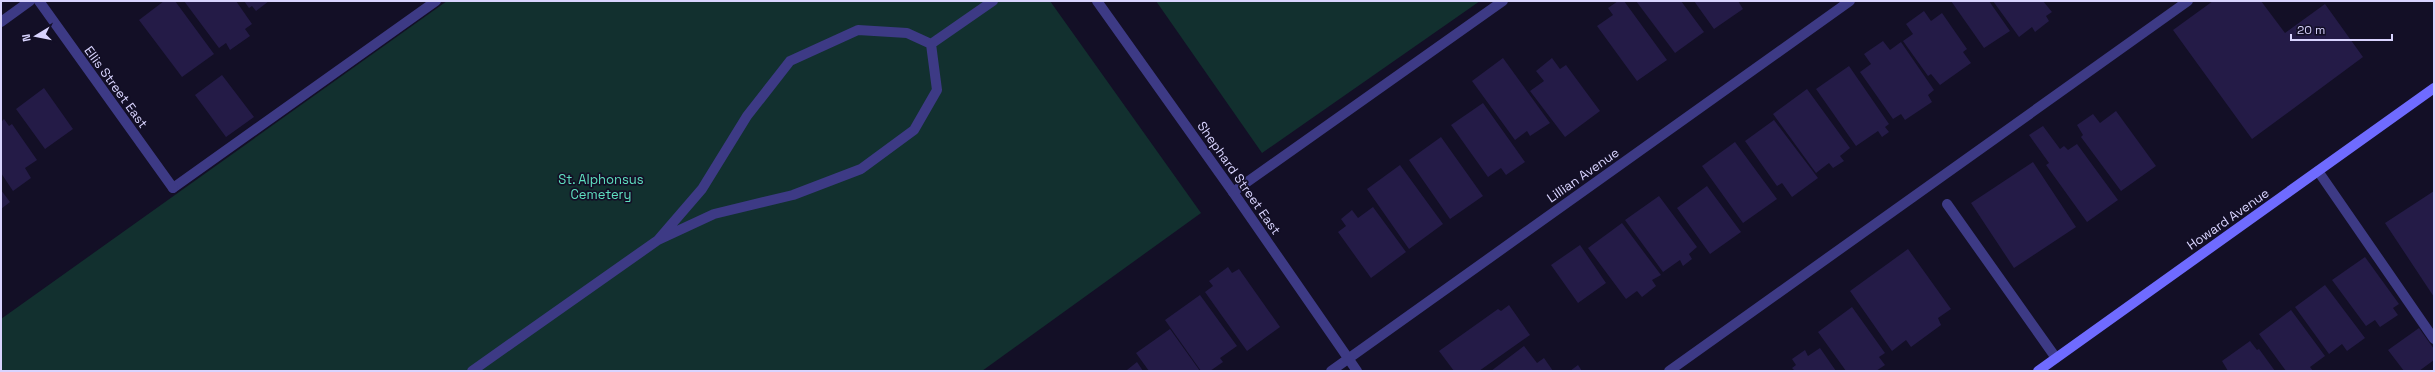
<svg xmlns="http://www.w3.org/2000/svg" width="2435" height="372" viewBox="0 0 2435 372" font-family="'Space Grotesk',sans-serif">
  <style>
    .green { fill: #12302f }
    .building { fill: #241b47 }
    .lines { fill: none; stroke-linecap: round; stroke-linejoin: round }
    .lane { stroke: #3d3a85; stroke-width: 10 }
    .street { stroke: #3d3a85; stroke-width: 10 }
    .secondary { stroke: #6f6bff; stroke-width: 10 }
    .labels { text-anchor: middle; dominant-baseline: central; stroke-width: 3.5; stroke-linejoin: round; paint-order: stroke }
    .street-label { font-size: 13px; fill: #d9d4ff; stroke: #130f26 }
    .park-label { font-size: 13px; fill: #5fe0c0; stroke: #130f26 }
  </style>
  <rect width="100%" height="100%" fill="#130f26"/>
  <!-- green -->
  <path class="green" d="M447,1h603l151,212 -219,158h-981v-52z
    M1156,1h324l-218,152z"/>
  <!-- building -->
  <path class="building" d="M164,1h11l39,53 -32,23 -43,-57z
    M184,1h52l16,23 -7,5 5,7 -20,14 -4,-7 -7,5z
    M244,1h25l-13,10 -4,-5 -3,2z
    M1618,1h6l43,59 -30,21 -40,-55 16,-11 -5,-7z
    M1636,1h45l23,31 -29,21z
    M1694,1h44l5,8 -29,20z
    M1951,1h38l21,30 -26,17z
    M1993,1h50l9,11 -6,4 3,5 -14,11 -3,-5 -13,10z
    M2213,1h48l24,32 40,-29 38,53 -111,82 -79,-109z
    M1924,11l7,10 11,-8 25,36 -4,3 8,11 -31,22 -9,-11 -3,2 -25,-35 10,-7 -7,-10z
    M1883,41l7,9 11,-8 33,48 -6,5 4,7 -27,18 -4,-6 -8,5 -33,-47 11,-8 -7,-10z
    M1503,58l47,65 -20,13 -3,-5 -12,9 -43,-59z
    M1552,58l8,11 6,-4 34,46 -35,26 -35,-46 14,-10 -8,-10z
    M1849,66l40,58 -4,3 4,5 -7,5 -4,-6 -22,15 -40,-57z
    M222,75l32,42 -28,20 -31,-42z
    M44,88l29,41 -28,20 -29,-40z
    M1807,89l43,59 -10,8 4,5 -11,7 -4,-5 -13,10 -43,-59z
    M1483,103l42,59 -19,13 -5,-7 -13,9 -37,-52z
    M2116,111l40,55 -35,25 -40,-54 2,-2 -6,-10 16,-11 7,9z
    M4,119l5,7 3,-2 25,36 -12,8 6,10 -18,13 -12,-18v-51z
    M1774,120l44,58 -26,19 -10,-14 -5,3 -32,-45z
    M2043,126l17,23 4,-3 4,4 9,-6 41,56 -31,22 -41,-57 3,-2 -20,-28z
    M1441,137l42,59 -33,23 -41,-59z
    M1735,142l42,57 -34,24 -41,-57z
    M2033,162l43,65 -62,41 -43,-65z
    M1400,165l43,59 -34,25 -42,-60z
    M1707,186l34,46 -31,22 -33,-46z
    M1,190l9,12 -9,7z
    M2434,191v106l-49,-74z
    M1659,196l38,51 -8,7 3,5 -9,7 -3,-6 -17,12 -38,-52z
    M1373,207l33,45 -35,26 -33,-46 8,-6 -5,-7 11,-9 6,8z
    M1622,223l39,52 -9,5 4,6 -14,11 -5,-6 -11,8 -38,-51z
    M1580,245l26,38 -28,20 -27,-38z
    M1908,249l43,60 -13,9 3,7 -30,22 -5,-7 -14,11 -42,-60z
    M2365,257l34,47 -6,4 5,7 -18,12 -5,-7 -9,6 -34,-46z
    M1228,267l4,6 7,-4 41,58 -33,24 -42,-59 8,-6 -4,-5z
    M2325,285l40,53 -18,13 -5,-7 -13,10 -34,-47z
    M1200,295l37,51 -17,12 3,4 -13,9h-9l-36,-51z
    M1509,305l21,30 -51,36h-25l-15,-20 59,-42 3,2z
    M1852,307l33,46 -6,4 6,8 -9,6h-30l-28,-39z
    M2291,310l34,46 -15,11 3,4h-27l-27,-37z
    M2419,328l15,21v11l-15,11h-15l-16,-21z
    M1170,329l30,42h-51l-13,-18z
    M2250,341l7,9 2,-1 16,22h-47l-6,-10z
    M1524,346l13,17 7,-5 9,13h-62z
    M1820,348l16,23h-41l-3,-3 4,-3 -4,-6 13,-9 3,6z
    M1137,362l6,9h-15l-1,-1z
    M1578,365l4,6h-12z"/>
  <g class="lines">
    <!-- lane -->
    <path class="lane" d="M858,30l49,3 24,11 6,46 -23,40 -53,39 -68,26 -79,19 -56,26 44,-51 45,-73 43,-55z
      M931,44l62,-43
      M2318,171l116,168
      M173,188l263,-187
      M1233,192l270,-191
      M1947,204l109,154
      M472,371l186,-131
      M1669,371l519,-370"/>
    <!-- street -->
    <path class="street" d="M39,1l134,187
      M1097,1l136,191 124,179
      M1,22l29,-21
      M1331,371l519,-370"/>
    <!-- secondary -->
    <path class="secondary" d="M2038,371l396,-283"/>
  </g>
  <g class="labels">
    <!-- street labels -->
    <g class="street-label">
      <text transform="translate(116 87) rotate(54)">Ellis Street East</text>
      <text transform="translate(1583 175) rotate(-35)">Lillian Avenue</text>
      <text transform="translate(1239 178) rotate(55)">Shephard Street East</text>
      <text transform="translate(2228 219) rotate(-35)">Howard Avenue</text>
    </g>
    <!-- park labels -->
    <g class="park-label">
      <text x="601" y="179">St. Alphonsus<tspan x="601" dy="15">Cemetery</tspan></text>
    </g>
  </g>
  <!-- border -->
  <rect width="2435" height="372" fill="none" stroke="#d9d4ff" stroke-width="4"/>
  <!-- north arrow -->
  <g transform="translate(36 36) rotate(260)" stroke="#130f26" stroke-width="3" paint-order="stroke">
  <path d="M0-3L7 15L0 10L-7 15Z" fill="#d9d4ff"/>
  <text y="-6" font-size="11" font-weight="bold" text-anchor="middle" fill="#d9d4ff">N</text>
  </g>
  <!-- scale -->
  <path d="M2291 34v6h101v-6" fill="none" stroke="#d9d4ff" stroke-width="2"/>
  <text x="2297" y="34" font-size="12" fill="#d9d4ff" stroke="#130f26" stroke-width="3" paint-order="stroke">20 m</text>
</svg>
